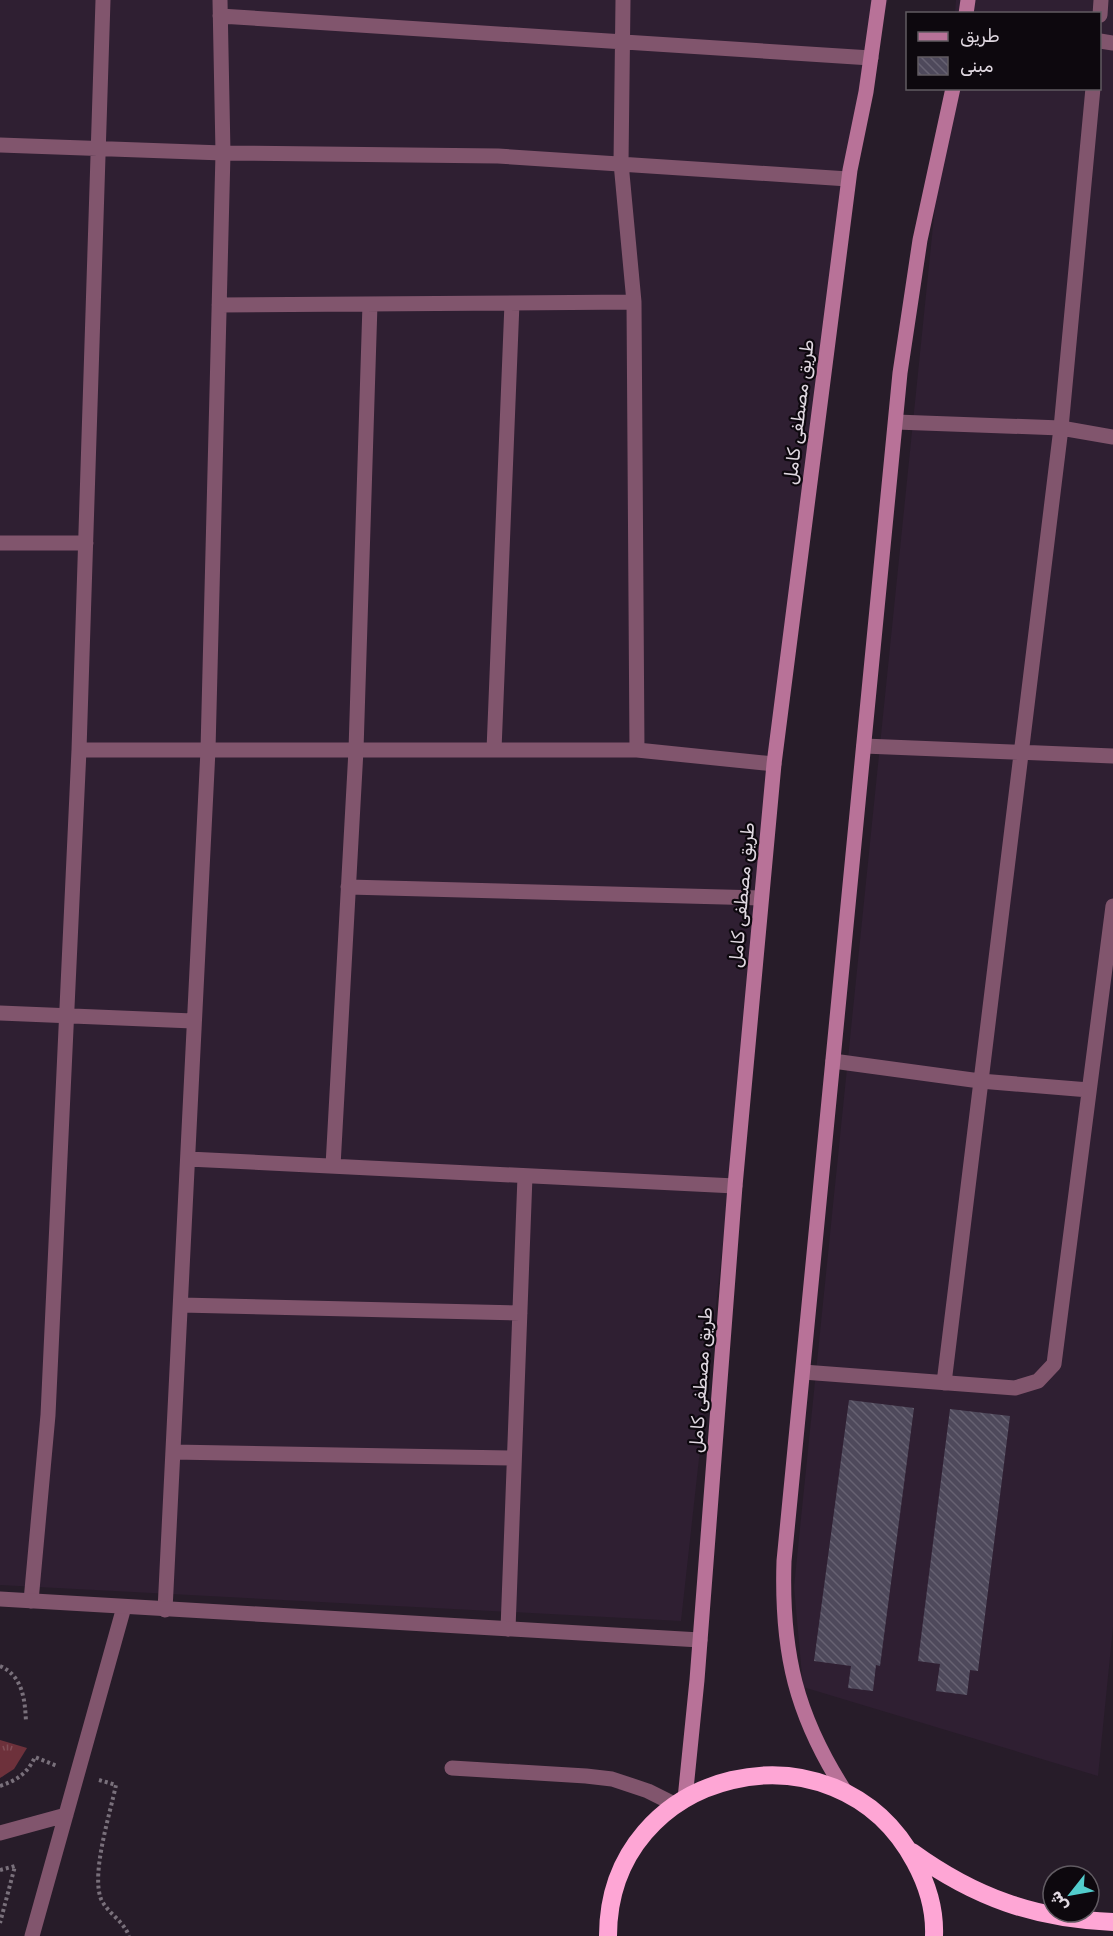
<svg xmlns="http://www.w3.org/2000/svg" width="1113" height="1936" viewBox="0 0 1113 1936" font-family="Rubik,'Noto Sans Arabic',sans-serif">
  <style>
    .built { fill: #2f1f32 }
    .grass { fill: url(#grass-tufts) }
    .building { fill: url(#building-back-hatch) }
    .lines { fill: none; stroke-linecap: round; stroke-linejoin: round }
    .path { stroke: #79707b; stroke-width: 4; stroke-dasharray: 3 3; stroke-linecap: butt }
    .service { stroke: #81556d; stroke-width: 15 }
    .tertiary { stroke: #81556d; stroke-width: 15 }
    .secondary { stroke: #b87298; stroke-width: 15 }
    .motorway { stroke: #fea6d5; stroke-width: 18 }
    .labels { text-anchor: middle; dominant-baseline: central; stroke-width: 4.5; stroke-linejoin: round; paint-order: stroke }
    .street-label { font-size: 18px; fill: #e0d8e1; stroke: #0d080e }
  </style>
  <defs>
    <pattern id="grass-tufts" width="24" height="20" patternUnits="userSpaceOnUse" patternTransform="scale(1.5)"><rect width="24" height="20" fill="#6d313b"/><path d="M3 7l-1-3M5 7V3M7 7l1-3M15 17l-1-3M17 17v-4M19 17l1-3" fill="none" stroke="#824e57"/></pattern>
    <pattern id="building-back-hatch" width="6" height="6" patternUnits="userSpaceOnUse" patternTransform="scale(1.5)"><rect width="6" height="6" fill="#4e495b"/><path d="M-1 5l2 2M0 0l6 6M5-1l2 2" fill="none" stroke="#676272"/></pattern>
  </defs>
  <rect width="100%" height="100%" fill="#271c29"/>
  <!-- built -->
  <path class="built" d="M0,0h888l-49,196 -158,1425 -681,-36z
    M956,0h157v1627l-15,149 -295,-89 -9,-100 153,-1498 153,-1v-74l-145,-1z"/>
  <!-- grass -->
  <path class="grass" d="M0,1740l27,8 -13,21 -14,9z"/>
  <!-- building -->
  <path class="building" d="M849,1400l65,8 -34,258 -4,-1 -3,26 -25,-3 3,-22 -37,-5z
    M950,1409l60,7 -32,255 -8,-1 -3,25 -31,-4 4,-27 -22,-3z"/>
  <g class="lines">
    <!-- path -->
    <path class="path" d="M0,1666c23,10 25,34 26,56
      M99,1780l17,5c-6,29 -25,88 -15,114 7,15 22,21 28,37
      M0,1786c17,-6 27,-12 35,-29l22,9
      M0,1870l15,-4 -15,57"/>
    <!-- service -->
    <path class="service" d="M623,0l-2,163 13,139 3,448
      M1100,15l1,-15
      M220,16l651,42
      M1100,41l13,2
      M1093,88l-32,340 52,9
      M0,145l223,8 275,3 350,23
      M219,305l415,-3
      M896,422l165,6 -117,955
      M0,543h86
      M864,746l249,10
      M79,750h558l137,14
      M494,750l18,-447
      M348,887l413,11
      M0,1013l193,8
      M833,1061l147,20 109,9
      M188,1159l547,27
      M333,1166l23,-416 14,-446
      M181,1305l339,8
      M803,1372l212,16 23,-7 16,-17 59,-458
      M173,1452l341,6
      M31,1601l17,-186 31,-665 24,-750
      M165,1610l43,-860 15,-597 -3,-153
      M508,1629l17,-453
      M452,1768l134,8 26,3 36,12 26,13
      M0,1833l66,-18
      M32,1936l92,-329"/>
    <!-- tertiary -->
    <path class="tertiary" d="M0,1599l700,41"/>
    <!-- secondary -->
    <path class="secondary" d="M966,14l2,-14
      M846,1793c-50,-77 -65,-140 -62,-232l116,-1188 20,-133 33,-152
      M685,1799l12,-119 38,-494 39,-422 76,-594 16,-78 13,-92"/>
    <!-- motorway -->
    <path class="motorway" d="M912,1852c62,45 123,67 201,70
      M608,1936c0,-169 228,-222 307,-74 12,22 20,49 19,74"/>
  </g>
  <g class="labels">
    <!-- street labels -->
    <g class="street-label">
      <text transform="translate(799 412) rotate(-83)">طريق مصطفى كامل</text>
      <text transform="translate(742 895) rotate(-85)">طريق مصطفى كامل</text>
      <text transform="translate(701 1380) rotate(-86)">طريق مصطفى كامل</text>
    </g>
  </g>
  <!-- legend -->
  <rect x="906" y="12" width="195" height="78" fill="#0d080e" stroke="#615b62" stroke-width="1.5"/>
  <rect x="918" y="32" width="30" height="9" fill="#b87298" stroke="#615b62" stroke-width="1.5"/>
  <text x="960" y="42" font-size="18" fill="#e0d8e1">طريق</text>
  <rect x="918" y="57" width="30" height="18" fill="url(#building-back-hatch)" stroke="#615b62" stroke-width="1.5"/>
  <text x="960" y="72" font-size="18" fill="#e0d8e1">مبنى</text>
  <!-- north arrow -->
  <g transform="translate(1071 1894) rotate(239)"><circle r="28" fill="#0d080e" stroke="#615b62" stroke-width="1.5"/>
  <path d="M0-4.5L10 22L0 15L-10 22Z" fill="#52cdcd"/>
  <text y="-9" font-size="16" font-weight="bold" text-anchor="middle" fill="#e0d8e1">ش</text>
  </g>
</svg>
